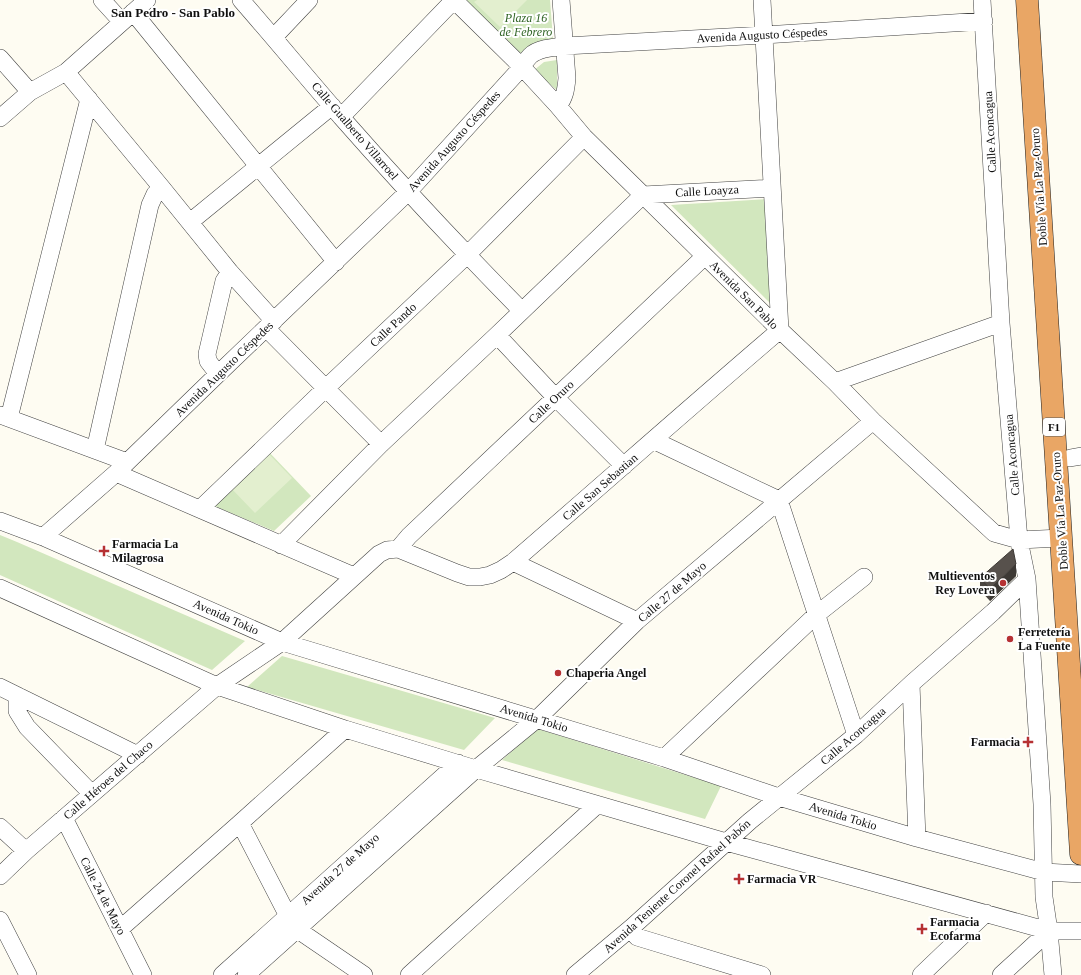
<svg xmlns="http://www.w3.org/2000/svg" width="1081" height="975" viewBox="0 0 1081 975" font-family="Georgia,serif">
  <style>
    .green { fill: #d2e7be }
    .pitch { fill: #e3efcf }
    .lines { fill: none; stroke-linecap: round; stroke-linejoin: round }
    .minor-casing { stroke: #424242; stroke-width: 18 }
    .highway-casing { stroke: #202020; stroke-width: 23 }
    .minor { stroke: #fff; stroke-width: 17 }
    .highway { stroke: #e9a665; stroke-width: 22 }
    .wall { fill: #4b4641 }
    .shaded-wall { fill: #3d3935 }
    .building { fill: #57514c; stroke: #3d3935 }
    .poi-dot { fill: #b63133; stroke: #fff; stroke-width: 1.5 }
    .labels { text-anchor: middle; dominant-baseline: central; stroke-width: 4; stroke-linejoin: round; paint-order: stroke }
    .shield { fill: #fff; stroke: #575757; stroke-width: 1 }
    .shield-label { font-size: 11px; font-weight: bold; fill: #0f0f0f }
    .park-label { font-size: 12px; font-style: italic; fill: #2f6324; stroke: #fff }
    .street-label { font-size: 12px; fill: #0f0f0f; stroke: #fff }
    .poi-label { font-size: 12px; font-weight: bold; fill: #0f0f0f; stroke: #fff; text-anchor: start }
    .neighbourhood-label { font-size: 13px; font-weight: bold; fill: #0f0f0f; stroke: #fff }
  </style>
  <rect width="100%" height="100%" fill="#fefcf2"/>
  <!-- green -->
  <path class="green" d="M465,0h85l3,39 -33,14z
    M557,60v30l-24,-19 11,-9z
    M767,199l6,107 -102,-101z
    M267,450l44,46 -37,35 -62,-26z
    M0,535l17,7 228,99 -33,29 -212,-95z
    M282,656l213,62 -31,32 -217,-63z
    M538,729l183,57 -16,33 -203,-59z"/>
  <!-- pitch -->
  <path class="pitch" d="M477,0h50l-27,27 -26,-25z
    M267,452l25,26 -37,35 -25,-26z"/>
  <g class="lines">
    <!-- minor casing -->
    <g class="minor-casing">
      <path id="minor" d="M102,0l20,22
        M241,0c34,39 67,79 101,118 58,66 118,130 180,193
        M454,0l68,67 36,39 26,31 121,119 75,74 55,52 38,39 121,112 25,7 42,-2
        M133,12l203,250
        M274,37l35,-37
        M0,58l30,34
        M66,72l96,116 68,84 44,49
        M558,106c7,-9 8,-17 9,-28l-6,-78
        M341,117l113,-117
        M0,118l30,-26 36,-20 81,-72
        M190,222l142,-116
        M266,328l115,116
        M497,335l59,63 68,68
        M218,374l-10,-13 -1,-7 17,-73 6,-9
        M835,382l166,-59
        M0,415l127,47
        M9,418l80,-319
        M653,440l126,60 77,235
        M95,450l55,-245 5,-11 7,-6
        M1070,458l11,-2
        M116,473l238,103
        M200,509l126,-121 141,-133 117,-118
        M0,521l43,16 239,105 382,116 115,39 138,41 127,34 37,2
        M43,537l73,-64 102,-99 190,-182 114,-125c2,-4 5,-8 8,-11 8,-8 24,-9 35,-10l199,-11 220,-14
        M281,545l100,-101 116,-109 146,-140 129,-7
        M398,549l11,-13 296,-280
        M513,562l124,59
        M1027,579l15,225 2,93 5,34 4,44
        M0,588l217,98 128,43 131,40 250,73 323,89h32
        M911,684l6,154
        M0,687l138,68
        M18,696l-1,6v9l10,16 65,67
        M664,758l152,-143 48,-38
        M64,818l79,157
        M240,823l48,93
        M0,827l26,24
        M0,876l26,-25 191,-165 65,-44 97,-88 8,-4 11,-1 59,24 12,4h11l10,-2 11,-5 12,-8c89,-77 177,-155 267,-232l-18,-330
        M0,920l28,55
        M631,928l6,9 125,38
        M120,929l120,-106 105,-94
        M298,930l66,45
        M222,975l236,-212
        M246,975l230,-206 61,-50 100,-98 236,-200
        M409,975l188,-170
        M575,975l56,-47 119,-107 106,-86 55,-51 82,-72 34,-33 -8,-39 -18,-217 -19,-323
        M921,975l65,-62
        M1001,975l48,-44"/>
    </g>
    <!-- highway casing -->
    <g class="highway-casing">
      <path id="highway" d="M1027,0l54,854"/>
    </g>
    <!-- minor -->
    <use href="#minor" class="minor"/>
    <!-- highway -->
    <use href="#highway" class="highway"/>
  </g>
  <!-- wall -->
  <path class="wall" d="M1016,576l-26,25 -10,-11v-12z"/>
  <!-- shaded-wall -->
  <path class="shaded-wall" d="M1016,564v12l-26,25v-12z"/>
  <!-- building -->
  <path class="building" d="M1013,549l3,15 -26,25 -10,-11z"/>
  <!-- markers -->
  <g class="poi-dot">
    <path d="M102 545h4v4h4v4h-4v4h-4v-4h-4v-4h4z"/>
    <circle cx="1003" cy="583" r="4"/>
    <circle cx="1010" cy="639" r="4"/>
    <circle cx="558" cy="673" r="4"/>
    <path d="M1026 736h4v4h4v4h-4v4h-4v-4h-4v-4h4z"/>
    <path d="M737 873h4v4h4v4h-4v4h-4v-4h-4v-4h4z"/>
    <path d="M920 923h4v4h4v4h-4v4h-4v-4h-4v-4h4z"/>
  </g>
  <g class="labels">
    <!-- shield labels -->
    <rect class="shield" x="1043" y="418" width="22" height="18" rx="3"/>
    <g class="shield-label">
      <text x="1054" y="427">F1</text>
    </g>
    <!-- park labels -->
    <g class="park-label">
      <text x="526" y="18">Plaza 16<tspan x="526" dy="14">de Febrero</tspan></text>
    </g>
    <!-- street labels -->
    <g class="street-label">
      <text transform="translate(762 35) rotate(-3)">Avenida Augusto Céspedes</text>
      <text transform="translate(355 131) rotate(49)">Calle Gualberto Villarroel</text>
      <text transform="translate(990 132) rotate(-93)">Calle Aconcagua</text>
      <text transform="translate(454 141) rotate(-48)">Avenida Augusto Céspedes</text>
      <text transform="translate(1039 187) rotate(-94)">Doble Vía La Paz-Oruro</text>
      <text transform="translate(707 191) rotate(-3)">Calle Loayza</text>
      <text transform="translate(744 295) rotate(45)">Avenida San Pablo</text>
      <text transform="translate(393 325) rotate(-43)">Calle Pando</text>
      <text transform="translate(224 369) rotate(-44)">Avenida Augusto Céspedes</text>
      <text transform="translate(551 402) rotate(-43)">Calle Oruro</text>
      <text transform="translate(1012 455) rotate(-95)">Calle Aconcagua</text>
      <text transform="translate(600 487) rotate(-41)">Calle San Sebastian</text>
      <text transform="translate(1060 511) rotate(-94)">Doble Vía La Paz-Oruro</text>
      <text transform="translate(672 592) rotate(-41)">Calle 27 de Mayo</text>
      <text transform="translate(226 617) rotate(24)">Avenida Tokio</text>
      <text transform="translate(534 718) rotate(17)">Avenida Tokio</text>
      <text transform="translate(853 736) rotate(-41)">Calle Aconcagua</text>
      <text transform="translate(108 780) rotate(-41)">Calle Héroes del Chaco</text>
      <text transform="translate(843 816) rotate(17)">Avenida Tokio</text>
      <text transform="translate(340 869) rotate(-42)">Avenida 27 de Mayo</text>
      <text transform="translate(677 886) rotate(-42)">Avenida Teniente Coronel Rafael Pabón</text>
      <text transform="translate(103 896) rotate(63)">Calle 24 de Mayo</text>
    </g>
    <!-- poi labels -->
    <g class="poi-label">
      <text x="112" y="544">Farmacia La<tspan x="112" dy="14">Milagrosa</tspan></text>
      <text x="995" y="576" text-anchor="end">Multieventos<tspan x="995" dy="14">Rey Lovera</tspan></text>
      <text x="1018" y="632">Ferretería<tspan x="1018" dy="14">La Fuente</tspan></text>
      <text x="566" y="673">Chaperia Angel</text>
      <text x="1020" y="742" text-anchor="end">Farmacia</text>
      <text x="747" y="879">Farmacia VR</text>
      <text x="930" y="922">Farmacia<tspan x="930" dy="14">Ecofarma</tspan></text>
    </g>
    <!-- neighbourhood labels -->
    <g class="neighbourhood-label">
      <text x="173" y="12">San Pedro - San Pablo</text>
    </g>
  </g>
</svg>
